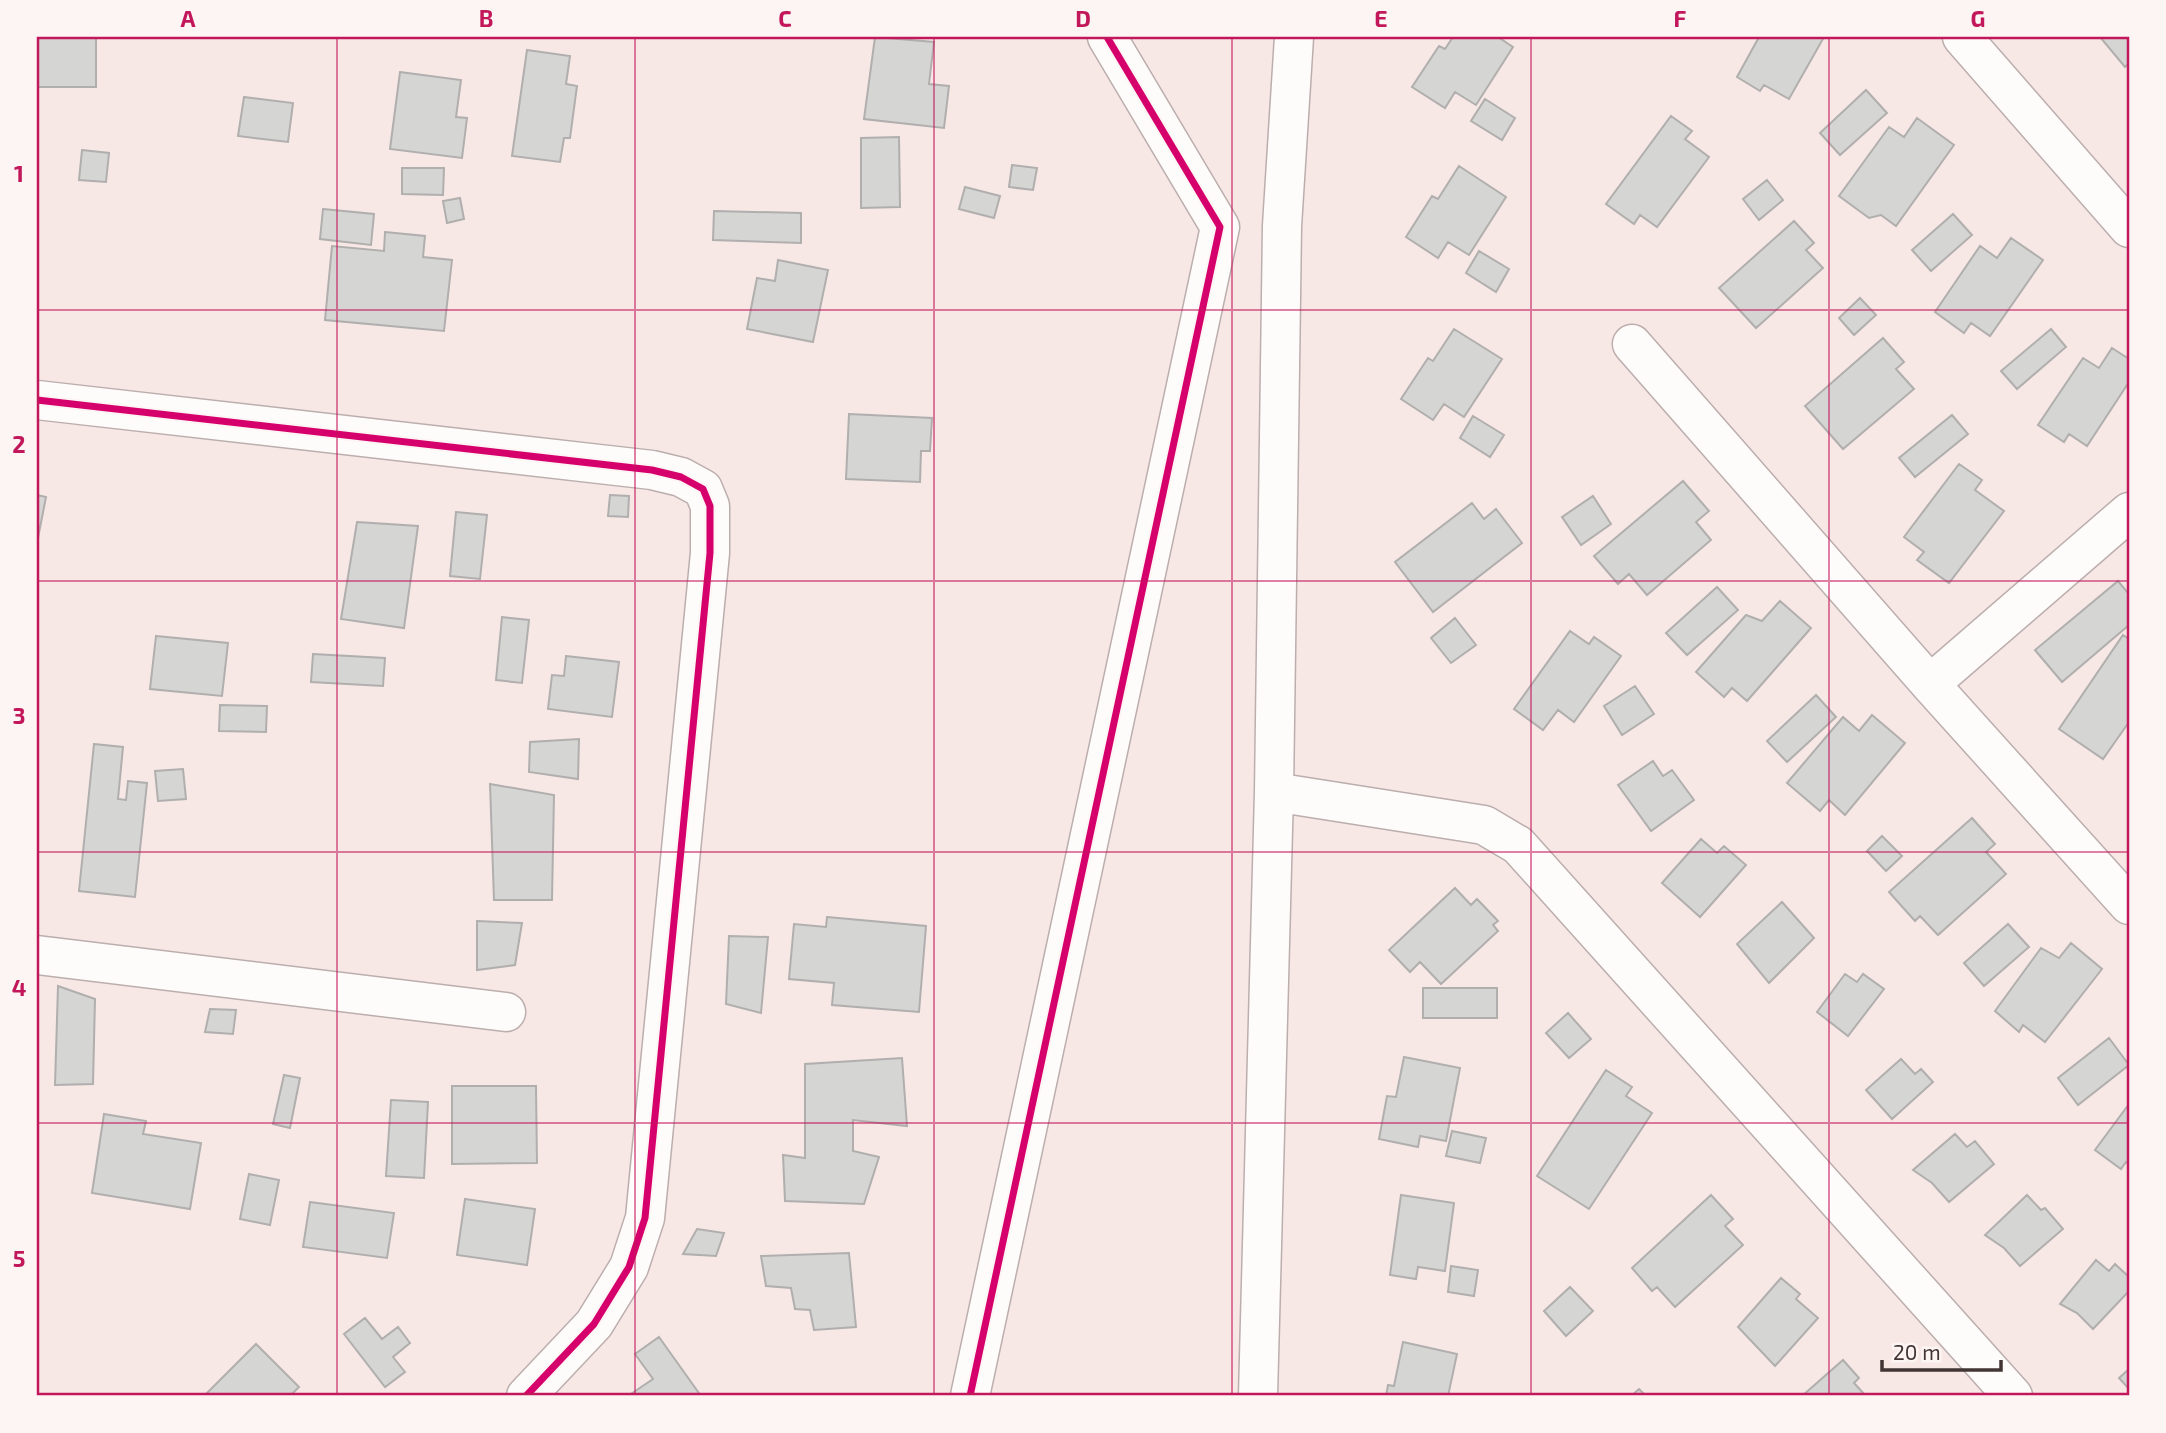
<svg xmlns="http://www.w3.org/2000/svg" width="2166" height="1433" viewBox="0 0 2166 1433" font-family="'Exo 2',sans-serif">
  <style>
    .building { fill: #d5d5d3; stroke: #b0afae; stroke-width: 2 }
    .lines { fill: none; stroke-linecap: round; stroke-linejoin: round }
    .minor-casing { stroke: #bbaead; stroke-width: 41 }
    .minor { stroke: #fefcfb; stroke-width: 38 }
    .cycleway-casing { stroke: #fcf5f4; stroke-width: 11 }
    .cycleway { stroke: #d6006c; stroke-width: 7 }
    .grid { fill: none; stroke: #c2185b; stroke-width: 2; stroke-opacity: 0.55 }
    .neatline { fill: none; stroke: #c2185b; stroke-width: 2.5 }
    .grid-label { font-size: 23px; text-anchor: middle; font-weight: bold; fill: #c2185b }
  </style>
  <rect width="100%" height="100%" fill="#f7e8e6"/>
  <!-- building -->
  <path class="building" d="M37,37h59v50h-59z
    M875,37l59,5 -5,42 20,2 -5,42 -80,-9z
    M1453,37h45l15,10 -37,58 -21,-13 -10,16 -33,-21 27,-41 6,3z
    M1759,37h65l-35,62 -25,-14 -4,6 -23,-14z
    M2100,37h29v26l-4,4z
    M527,50l43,6 -4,28 11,2 -7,52h-6l-4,24 -48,-6z
    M400,72l61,8 -5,37 11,1 -5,40 -72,-9z
    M1866,90l21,23 -47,42 -20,-22z
    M244,97l49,6 -5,39 -50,-6z
    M1485,99l30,19 -13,22 -31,-19z
    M1671,116l21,15 -7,8 24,18 -52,70 -17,-12 -6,9 -28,-20z
    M1917,118l37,27 -58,81 -15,-11 -12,3 -30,-22 50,-69 15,10z
    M899,137l1,70 -39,1v-70z
    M82,150l27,3 -3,29 -27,-2z
    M1012,165l25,3 -4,22 -24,-3z
    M1459,166l47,31 -37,58 -21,-13 -10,16 -32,-21 26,-41 6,3z
    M402,168h42l-1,27 -41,-1z
    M1767,180l16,20 -24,20 -16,-21z
    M965,187l35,9 -6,22 -35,-9z
    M460,198l4,21 -17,4 -4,-22z
    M323,209l51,5 -3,31 -51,-6z
    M714,211l87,2v30l-88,-3z
    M1953,214l19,21 -41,36 -19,-21z
    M1794,221l20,22 -8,7 17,18 -67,60 -37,-40z
    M385,232l40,4 -2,21 29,3 -8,71 -119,-11 7,-74 52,5z
    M2011,238l32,22 -53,76 -19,-13 -7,10 -29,-21 45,-66 17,12z
    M1479,251l30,18 -13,23 -30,-19z
    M778,260l50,10 -15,72 -66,-13 10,-51 18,3z
    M1860,298l16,17 -22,20 -15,-17z
    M1454,329l48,30 -38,58 -20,-13 -11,16 -32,-21 27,-41 5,3z
    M2051,329l15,18 -49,42 -16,-18z
    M1883,338l21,24 -8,7 18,20 -71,60 -38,-43z
    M2112,348l17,11v23l-42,64 -18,-12 -5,8 -26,-17 45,-67 16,10z
    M849,414l83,4 -2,33h-9l-1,31 -74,-3z
    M1952,415l16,19 -53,43 -16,-19z
    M1473,416l31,19 -14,22 -30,-19z
    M1959,464l23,16 -7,10 29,21 -55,72 -32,-23 7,-8 -20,-15z
    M1683,481l26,30 -13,11 15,18 -64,55 -18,-21 -11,10 -24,-28z
    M37,495l9,2 -9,46z
    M610,495l19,1 -1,21 -20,-1z
    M1593,496l18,28 -30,21 -19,-28z
    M1472,503l12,16 12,-10 26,34 -89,69 -38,-50z
    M456,512l31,3 -7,64 -30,-3z
    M357,522l61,4 -14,102 -63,-9z
    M2118,581l11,13v31l-67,57 -27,-32z
    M1717,587l21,23 -51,45 -21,-22z
    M1780,601l31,27 -64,73 -15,-13 -8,9 -28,-25 50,-57 16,6z
    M502,617l27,3 -7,63 -26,-3z
    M1455,618l21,27 -25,18 -20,-25z
    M1570,631l19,13 5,-7 27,19 -47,66 -16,-12 -15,20 -29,-21z
    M2123,635l6,4v83l-26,37 -44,-30z
    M156,636l72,7 -6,53 -72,-7z
    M313,654l72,4 -2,28 -72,-4z
    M566,656l53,6 -7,55 -64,-8 4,-34 12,1z
    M1635,686l19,28 -32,21 -18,-29z
    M1816,695l20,22 -49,45 -20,-21z
    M220,705l47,1 -1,26 -47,-1z
    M1872,715l33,28 -60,72 -16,-15 -9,11 -33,-28 56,-66 16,14z
    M579,739l-1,40 -49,-7 1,-30z
    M94,744l29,3 -5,52 8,1 2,-19 19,2 -12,114 -56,-6z
    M1653,761l10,15 9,-6 22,30 -43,31 -33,-46z
    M183,769l3,30 -28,2 -3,-30z
    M490,784l64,11 -2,105h-58z
    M1972,818l23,26 -9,8 20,22 -68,61 -18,-19 -5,5 -26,-29z
    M1882,836l20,20 -16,15 -19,-20z
    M1701,839l16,14 7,-7 22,19 -46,52 -38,-34z
    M1455,888l16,17 6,-6 21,22 -5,4 5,6 -57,53 -21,-22 -10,10 -21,-22z
    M1782,902l32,36 -45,45 -32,-39z
    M827,917l99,9 -7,86 -87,-7 2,-22 -45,-4 5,-55 32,3z
    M477,921l45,2 -7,42 -38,5z
    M2008,924l21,23 -45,39 -20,-23z
    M729,936l39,1 -7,76 -35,-9z
    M2071,943l31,26 -57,73 -22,-17 -4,7 -24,-21 46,-63 18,10z
    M1845,974l12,8 6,-8 21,15 -36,47 -31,-24z
    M58,986l37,13 -2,85 -38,1z
    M1423,988h74v30h-74z
    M210,1009l26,1 -3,24 -28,-2z
    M1568,1013l23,26 -22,19 -23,-25z
    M2109,1038l20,27 -51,40 -20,-27z
    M1404,1057l56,11 -14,73 -26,-5 -2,11 -39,-8 8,-43 9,1z
    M902,1058l5,68 -54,-6v31l26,6 -15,47 -79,-3 -2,-46 22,3v-94z
    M1901,1059l14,15 6,-5 12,13 -41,37 -26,-29z
    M1606,1070l26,17 -6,9 26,17 -63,96 -52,-33z
    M284,1075l16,3 -10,50 -17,-4z
    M452,1086h84l1,77 -85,1z
    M391,1100l37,2 -4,76 -38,-2z
    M2129,1104v60l-3,-2 -5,7 -26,-19z
    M104,1114l42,7 -3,13 58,9 -11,66 -98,-16z
    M1452,1131l34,7 -6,25 -34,-7z
    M1955,1134l12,13 8,-6 19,23 -45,38 -17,-19 -19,-13z
    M249,1174l30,6 -9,45 -30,-6z
    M1401,1195l53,8 -9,68 -27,-4 -2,12 -26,-4z
    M1711,1195l22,24 -8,7 18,19 -68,62 -18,-20 -5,4 -20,-23z
    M2027,1195l14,15 4,-2 18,21 -43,37 -16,-18 -19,-13z
    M465,1199l70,10 -8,56 -70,-10z
    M310,1202l84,11 -7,45 -84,-11z
    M697,1229l27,4 -8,23 -33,-2z
    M849,1253l7,74 -42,3 -4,-20 -15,-1 -4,-21 -25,-2 -5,-30z
    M2096,1260l13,11 6,-7 14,13v14l-36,38 -16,-16 -17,-9z
    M1451,1266l27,4 -4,26 -26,-4z
    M1781,1278l19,16 -4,5 22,19 -43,48 -37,-39z
    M1570,1287l23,24 -27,25 -22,-25z
    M365,1318l17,21 16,-12 12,16 -17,14 12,15 -20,15 -41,-53z
    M659,1337l42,59h-73l25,-17 -18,-25z
    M1403,1342l54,12 -9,42h-62l2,-11 6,1z
    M256,1344l43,43 -9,9h-80l-3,-3z
    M1843,1360l16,18 -5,5 12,13h-64z
    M2129,1369v20l-10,-11z
    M1639,1389l7,7h-15z"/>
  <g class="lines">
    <!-- minor casing -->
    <g class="minor-casing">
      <path id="minor" d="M1962,37l167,191
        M1632,344l298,340
        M37,400l615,70 29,7 22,12 7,17v47l-65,665 -16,49 -35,57 -68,72
        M2129,512l-199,172 199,221
        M1274,792l210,33 34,20 495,551
        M37,955l469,57
        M970,1396l250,-1169 -113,-190
        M1258,1396l16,-604 8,-566 12,-189"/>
    </g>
    <!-- minor -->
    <use href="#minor" class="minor"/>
    <!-- cycleway casing -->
    <g class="cycleway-casing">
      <path id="cycleway" d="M37,400l615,70 29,7 22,12 7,17v47l-65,665 -16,49 -35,57 -68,72
        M970,1396l250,-1169 -113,-190"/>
    </g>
    <!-- cycleway -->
    <use href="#cycleway" class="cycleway"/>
  </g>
  <!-- grid -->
  <path class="grid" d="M337,37v1359M635,37v1359M934,37v1359M1232,37v1359M1531,37v1359M1829,37v1359M37,310h2092M37,581h2092M37,852h2092M37,1123h2092"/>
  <!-- border -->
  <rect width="2166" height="1433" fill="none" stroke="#fcf5f4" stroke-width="77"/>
  <!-- scale -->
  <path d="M1882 1360v10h119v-10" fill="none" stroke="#423533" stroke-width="3.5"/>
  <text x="1893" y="1360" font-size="21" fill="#423533" stroke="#fcf5f4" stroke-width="5" paint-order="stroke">20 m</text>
  <rect x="38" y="38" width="2090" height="1356" class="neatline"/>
  <g class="grid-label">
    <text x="188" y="27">A</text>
    <text x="486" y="27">B</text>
    <text x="785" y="27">C</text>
    <text x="1083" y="27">D</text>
    <text x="1381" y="27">E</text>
    <text x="1680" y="27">F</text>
    <text x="1978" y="27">G</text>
    <text x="19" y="182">1</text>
    <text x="19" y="453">2</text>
    <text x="19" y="724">3</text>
    <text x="19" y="996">4</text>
    <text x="19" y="1267">5</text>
  </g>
</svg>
